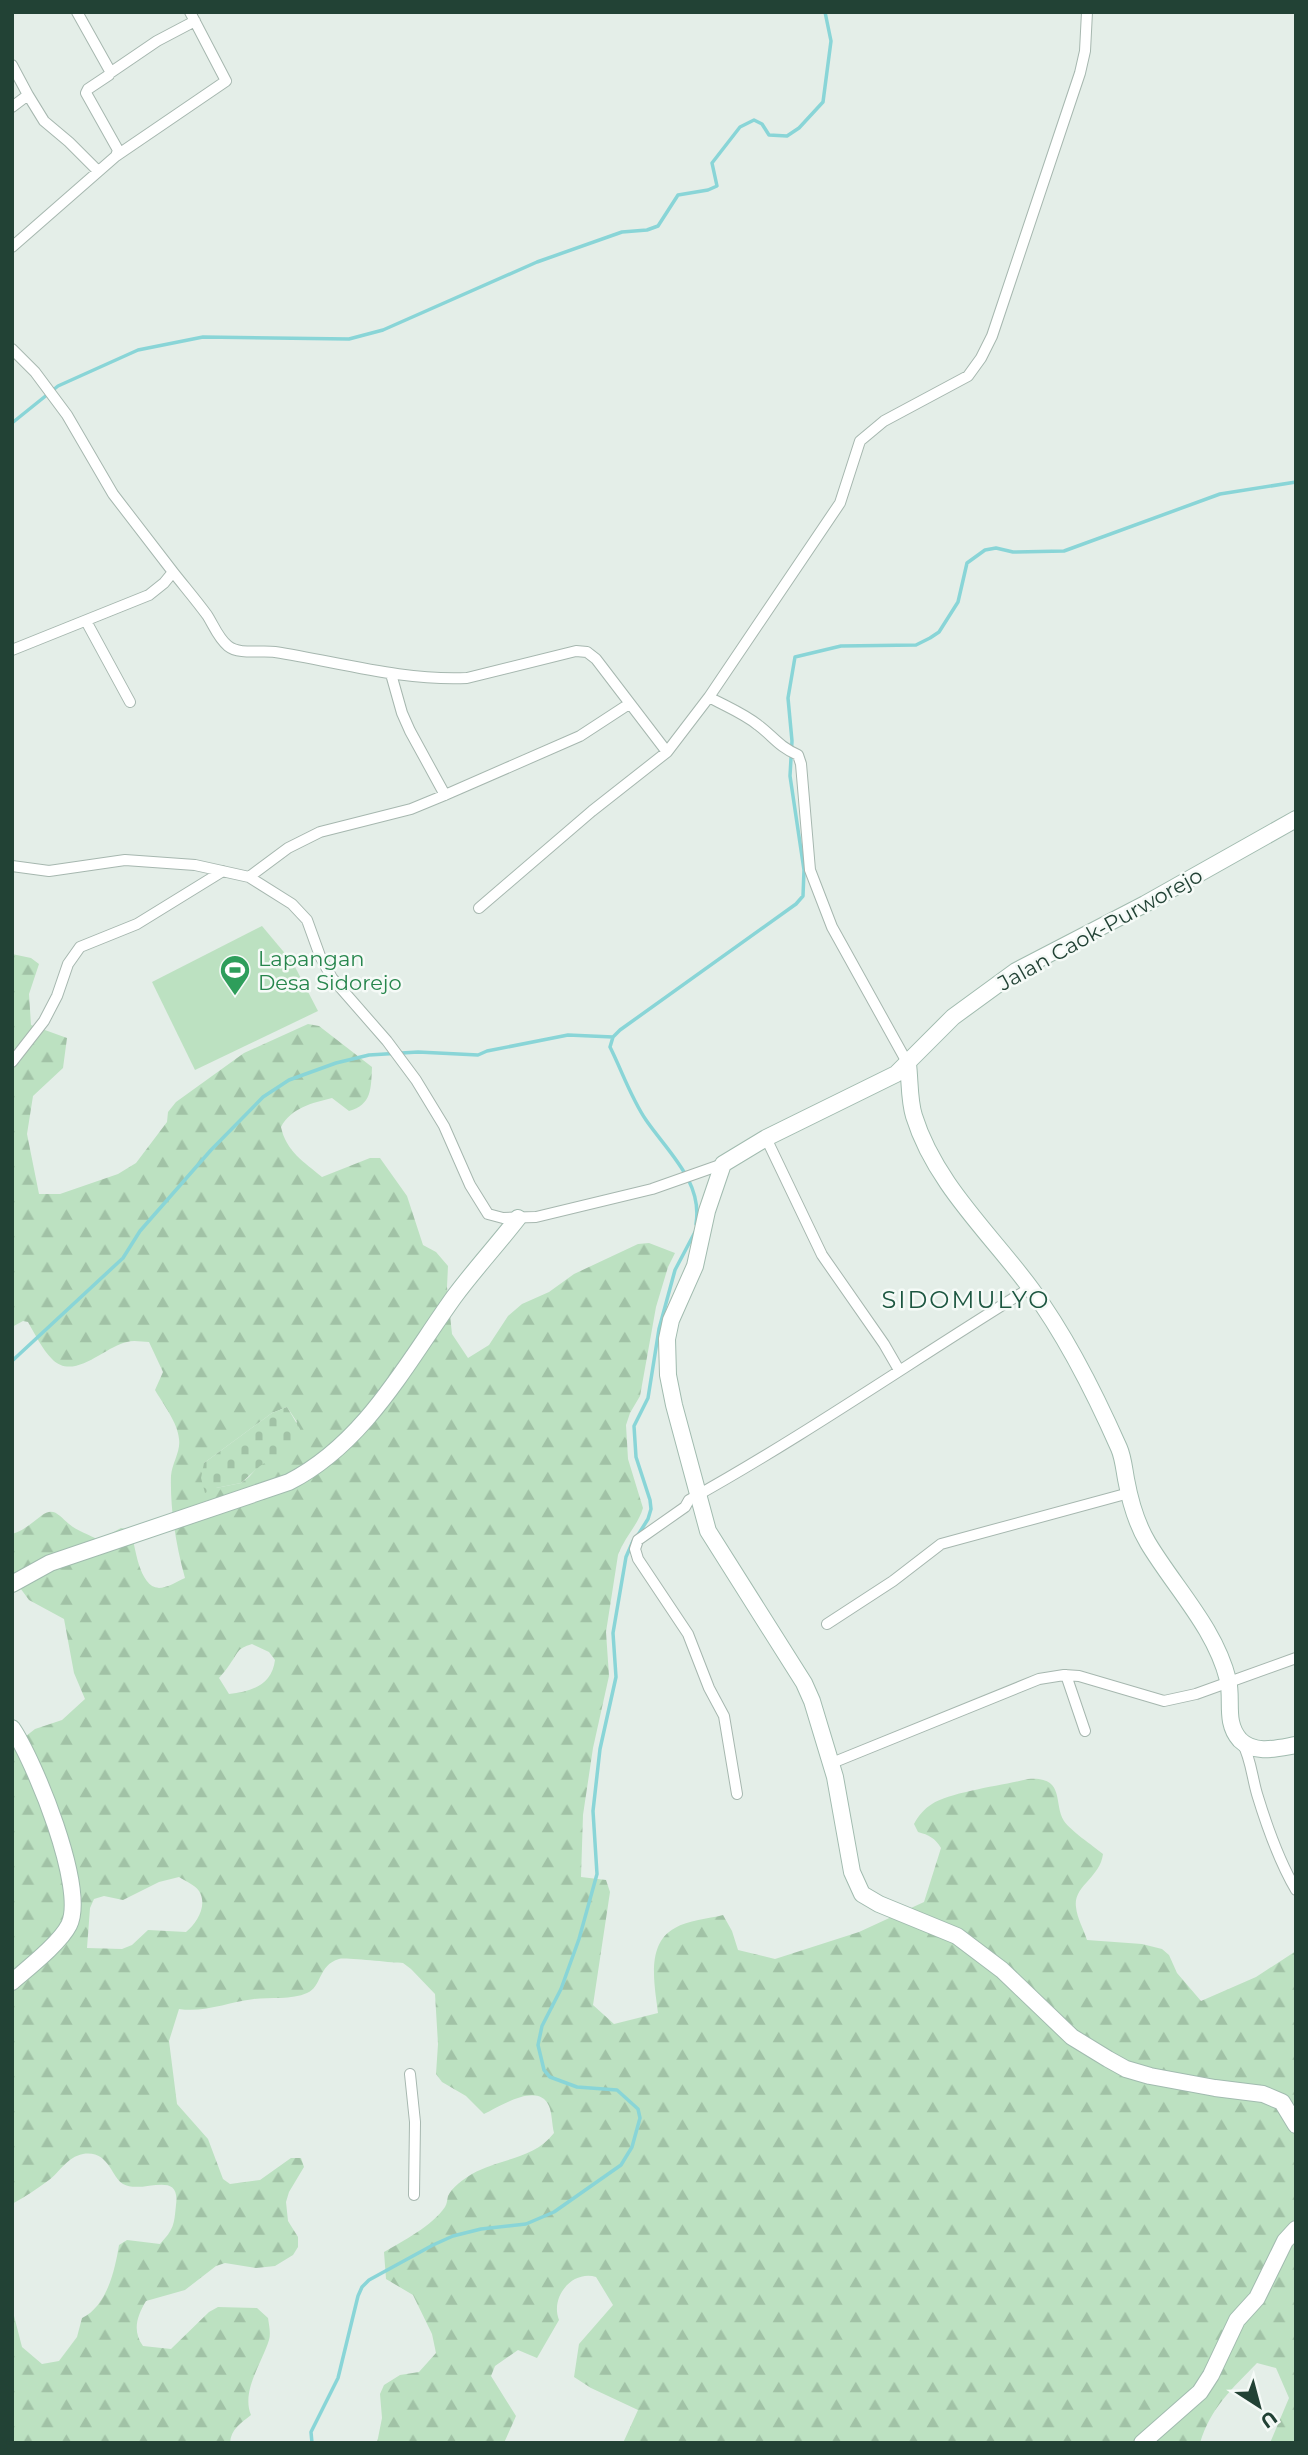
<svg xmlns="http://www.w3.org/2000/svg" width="1308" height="2455" viewBox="0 0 1308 2455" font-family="Montserrat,sans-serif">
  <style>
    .forest { fill: url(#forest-firs); fill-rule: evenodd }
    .cemetery { fill: url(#cemetery-stones) }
    .garden { fill: #bce1c1 }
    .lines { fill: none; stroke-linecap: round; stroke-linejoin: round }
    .stream { stroke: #89d5d7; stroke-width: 3.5 }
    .street-casing { stroke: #a6b7af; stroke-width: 12 }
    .secondary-casing { stroke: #a1bbaf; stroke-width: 18 }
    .street { stroke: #fff; stroke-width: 10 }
    .secondary { stroke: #fff; stroke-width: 16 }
    .labels { text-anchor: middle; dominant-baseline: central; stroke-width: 5; stroke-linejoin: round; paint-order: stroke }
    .street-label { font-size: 21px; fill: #224235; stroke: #f5faf7 }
    .leisure-label { font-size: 21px; fill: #27864d; stroke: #f5faf7; text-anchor: start }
    .quarter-label { font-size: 24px; letter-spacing: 2px; fill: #1c5640; stroke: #f5faf7 }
  </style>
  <defs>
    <pattern id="forest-firs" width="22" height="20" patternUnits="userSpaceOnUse" patternTransform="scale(1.75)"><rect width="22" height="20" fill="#bce1c1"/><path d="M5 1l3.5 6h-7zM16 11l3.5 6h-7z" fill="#a1c2a6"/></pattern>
    <pattern id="cemetery-stones" width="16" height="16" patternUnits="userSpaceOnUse" patternTransform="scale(1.75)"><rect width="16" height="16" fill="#bce1c1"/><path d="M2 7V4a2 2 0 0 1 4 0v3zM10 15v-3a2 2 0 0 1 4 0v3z" fill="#a1c2a6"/></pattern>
  </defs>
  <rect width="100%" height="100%" fill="#e4eee8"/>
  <!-- forest -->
  <path class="forest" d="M12,954l19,4 8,6 -10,30 2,31 36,13 -4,30 -30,28 -6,38 12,60h21l58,-20 18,-11 31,-41 1,-10 8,-10 68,-49 64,-29 11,2 53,41c-1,21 0,38 -23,44l-17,-13c-20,5 -41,10 -51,29 5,24 23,35 41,50l48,-19h10l27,38 16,49 13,7 12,14 -1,21 5,47 16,24 21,-13 19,-29 14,-12 27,-12 25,-18 64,-30 11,-1 26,10 -7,14 -12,40 -16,89 -10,17 -4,12 2,34 15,49c-5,17 -19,30 -25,47l-12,77 3,44 -16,72 -10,67 -2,62 25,3 4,12 -17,113 21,19 44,-11c-3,-27 -13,-69 17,-85 13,-8 33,-9 48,-13l9,16 6,19 37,9 84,-27 65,-30 17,-54c-6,-10 -12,-13 -23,-16l-4,-8c4,-8 10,-15 18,-20 18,-12 73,-19 96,-25 38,-3 25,25 36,42 7,10 28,24 39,33 -3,24 -30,32 -27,53 1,11 8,23 11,33l55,4 20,5 7,6 8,18 24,28 55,-24 40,-26v492h-26l19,-45 -13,-30 -19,-5c-25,26 -46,44 -57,80h-577l15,-33 -47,-22 -17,-11 5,-33 34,-39 -17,-28c-24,-7 -46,20 -37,43l-22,38 -19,-8 -23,16 -4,10 25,40 -12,27h-127l5,-25 -2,-24 4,-9 16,-10 19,-3 17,-19 -4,-19 -19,-39 -27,-16 -2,-27c19,-11 48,-26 61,-45 2,-3 2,-7 3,-11 4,-9 16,-17 24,-22 28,-16 61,-14 82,-41 -2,-8 -2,-20 -5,-27 -11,-25 -50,1 -65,8l-18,-18 -24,-14 -6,-8 2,-30 -3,-50 -24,-25 -8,-6c-11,0 -58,-6 -64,-4 -21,6 -17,28 -32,34 -15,7 -37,4 -53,6 -26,3 -49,14 -75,10l-10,32 8,63 31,35 15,40 7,5 30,-4 31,-22h10l3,9 -15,25 -3,10 2,19 10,16v10l-5,8 -18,11 -19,2 -31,-5 -9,3 -31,24 -39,11c-9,15 -14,30 -3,45l28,3 38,-37 9,-5 39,1 11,10c1,7 3,15 1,22 -7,23 -28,51 -18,75 -10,8 -20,14 -21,28h-218v-135l10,39 20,17 17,-3 18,-24 5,-19c25,-12 33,-48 37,-73l8,-5 33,4c14,-15 14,-19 16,-39 5,-37 -34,-10 -53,-21 -12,-7 -14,-34 -40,-30 -16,3 -23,18 -34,26 -12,9 -24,17 -37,24v-457l23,-18 27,-9 23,-21 -11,-26 -10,-54 -35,-19 -17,-23v-43c11,-3 20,-11 29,-18 13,-10 18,0 28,8 8,7 21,11 30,16l22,-12 10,2c4,16 8,57 28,58 8,0 19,-7 26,-10 -9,-32 -15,-69 -14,-102 1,-13 10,-25 8,-37 -1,-16 -16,-35 -24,-49l8,-18 -14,-30c-7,0 -15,-2 -22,0 -22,4 -53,40 -75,17 -10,-10 -17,-25 -24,-37l-5,-1 -11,6zM287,1407l10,15 -48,55 -8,6 -25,5 -12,-25 68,-50zM252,1644l17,8 6,8c-3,25 -24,32 -46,34l-10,-16c4,-5 8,-9 11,-14 9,-12 6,-15 22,-20zM179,1877c6,4 16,8 20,14 9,14 -2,32 -13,41l-38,-2 -16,15 -10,4 -35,-1 3,-40 4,-9 10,-3 19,4 36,-18z"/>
  <!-- cemetery -->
  <path class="cemetery" d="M287,1407l13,22 2,9 -42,28 -19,17 -25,5 -11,5 -4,-15 3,-15 68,-50z"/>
  <!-- garden -->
  <path class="garden" d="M262,926l31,37 25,48 -123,59 -43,-88z"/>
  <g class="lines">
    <!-- stream -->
    <path class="stream" d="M12,423l46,-37 80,-36 65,-13 146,2 34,-9 154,-68 85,-30 25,-2 11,-4 20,-31 30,-5 9,-4 -5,-23 28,-36 14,-7 8,4 7,11 18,1 12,-8 24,-26 8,-61 -6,-29
      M696,1224c7,-42 -28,-72 -50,-104 -15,-22 -24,-49 -36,-73l3,-10 7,-7 176,-126 7,-8 1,-26 -14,-94 2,-35 -4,-43 7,-41 46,-11 75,-1 14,-7 9,-6 19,-30 9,-39 18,-13 11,-2 17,4 51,-1 156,-57 76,-12
      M12,1361l111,-103 17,-27 71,-81 52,-53 26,-17 47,-17 33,-8 49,-3 60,3 9,-4 81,-16 45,2
      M638,1535l10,-16 3,-10 -1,-9 -14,-43 -2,-31 14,-28 11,-69 16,-59 20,-38
      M312,2443l-1,-11 27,-54 20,-82 4,-9 7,-7 64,-35 20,-9 28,-7 45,-5 28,-12 67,-47 11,-18 8,-29 -2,-9 -21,-19 -40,-3 -27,-10 -6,-7 -6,-25 4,-19 19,-37 18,-50 18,-65 -4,-63 7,-62 16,-72 -3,-44 13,-76 7,-16"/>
    <!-- street casing -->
    <g class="street-casing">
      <path id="street" d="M12,65l16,30 -16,12
        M110,73l47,-32 38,-20
        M28,95l16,26 25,21 29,29
        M116,156l110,-75 -36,-69
        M12,247l104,-91 2,-6 -32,-57 2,-4 21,-14 1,-4 -33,-59
        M12,349l23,23 32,43 46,79 60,78 -9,11 -15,12 -137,55
        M173,572c11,14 23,28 34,43 6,9 11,23 21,31 11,9 33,4 47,6 64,10 127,29 192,26l109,-27 11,1 9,7 71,93
        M86,621l44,81
        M391,674l11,39 8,18 35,64
        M709,697c16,9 34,16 49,28 16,12 20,21 40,30l3,9 9,106 22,57 76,137
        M12,866l37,5 76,-11 70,5 54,12 43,27 15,16 13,36 12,22 55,63 29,39 28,46 26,59 18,29 15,4 33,-1 116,-28 71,-25
        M249,877l39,-29 32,-16 91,-23 34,-14 135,-59 49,-32
        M479,908l113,-97 75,-59 42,-55 131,-194 20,-62 24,-20 84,-45 13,-18 11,-22 88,-263 5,-22 2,-39
        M12,1062l32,-41 13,-25 11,-32 12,-17 57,-23 86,-53
        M766,1138l56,117 62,89 15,26
        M827,1624l66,-43 48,-37 188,-51
        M1066,1675l19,56
        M1242,1742c9,17 10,35 15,52 10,33 22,67 39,96
        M832,1763l207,-84 25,-4 15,1 85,25 32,-7 100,-36
        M737,1794l-13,-78 -15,-28 -21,-54 -50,-75 -3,-10 3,-9 47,-33 4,-7c117,-65 227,-142 341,-212
        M410,2074l5,48 -1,73"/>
    </g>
    <!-- secondary casing -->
    <g class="secondary-casing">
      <path id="secondary" d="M1296,819l-151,85 -129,67 -63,46 -57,57 -130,64 -43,26 -16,47 -12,55 -24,54 -4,19 1,36 6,30 34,126 96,152 8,18 23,76 17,95 10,22 17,10 78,32 45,34 70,67 36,22 18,10 24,7 65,12 48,6 19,8 14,23
        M908,1064c2,16 1,36 6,52 21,68 77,118 118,174 34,46 64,106 87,158 4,9 5,20 7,31 4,22 10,44 22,64 27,45 67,85 80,137 5,20 -4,42 12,60 15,15 38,8 56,5
        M12,1584l38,-21 239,-81c76,-39 117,-118 165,-185 20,-27 43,-52 64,-79
        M12,1728c22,32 75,161 57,197 -9,18 -41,43 -57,57
        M1142,2443l58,-51 11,-17 26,-55 20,-22 28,-57 11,-12"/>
    </g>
    <!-- street -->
    <use href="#street" class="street"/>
    <!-- secondary -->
    <use href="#secondary" class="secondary"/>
  </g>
  <!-- icons -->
  <defs>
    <g id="stadium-pin" transform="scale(1.575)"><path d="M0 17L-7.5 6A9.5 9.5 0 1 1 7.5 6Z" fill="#2e9e5b" stroke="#f5faf7"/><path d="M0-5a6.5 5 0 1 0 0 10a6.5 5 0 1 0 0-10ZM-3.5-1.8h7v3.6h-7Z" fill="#fff"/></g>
  </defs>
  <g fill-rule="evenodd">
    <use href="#stadium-pin" x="235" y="970"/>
  </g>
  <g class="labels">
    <!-- street labels -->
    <g class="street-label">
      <text transform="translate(1100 929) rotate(-29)">Jalan Caok-Purworejo</text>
    </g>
    <!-- leisure labels -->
    <g class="leisure-label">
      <text x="258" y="958">Lapangan<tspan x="258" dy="24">Desa Sidorejo</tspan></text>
    </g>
    <!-- quarter labels -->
    <g class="quarter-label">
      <text x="966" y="1299">SIDOMULYO</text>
    </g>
  </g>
  <!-- border -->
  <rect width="1308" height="2455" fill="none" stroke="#224235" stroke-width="28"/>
  <!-- north arrow -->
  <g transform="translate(1259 2406) rotate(144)" stroke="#f5faf7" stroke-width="5" paint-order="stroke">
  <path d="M0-5L12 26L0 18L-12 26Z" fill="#224235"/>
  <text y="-10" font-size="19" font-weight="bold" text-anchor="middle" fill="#224235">U</text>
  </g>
</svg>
